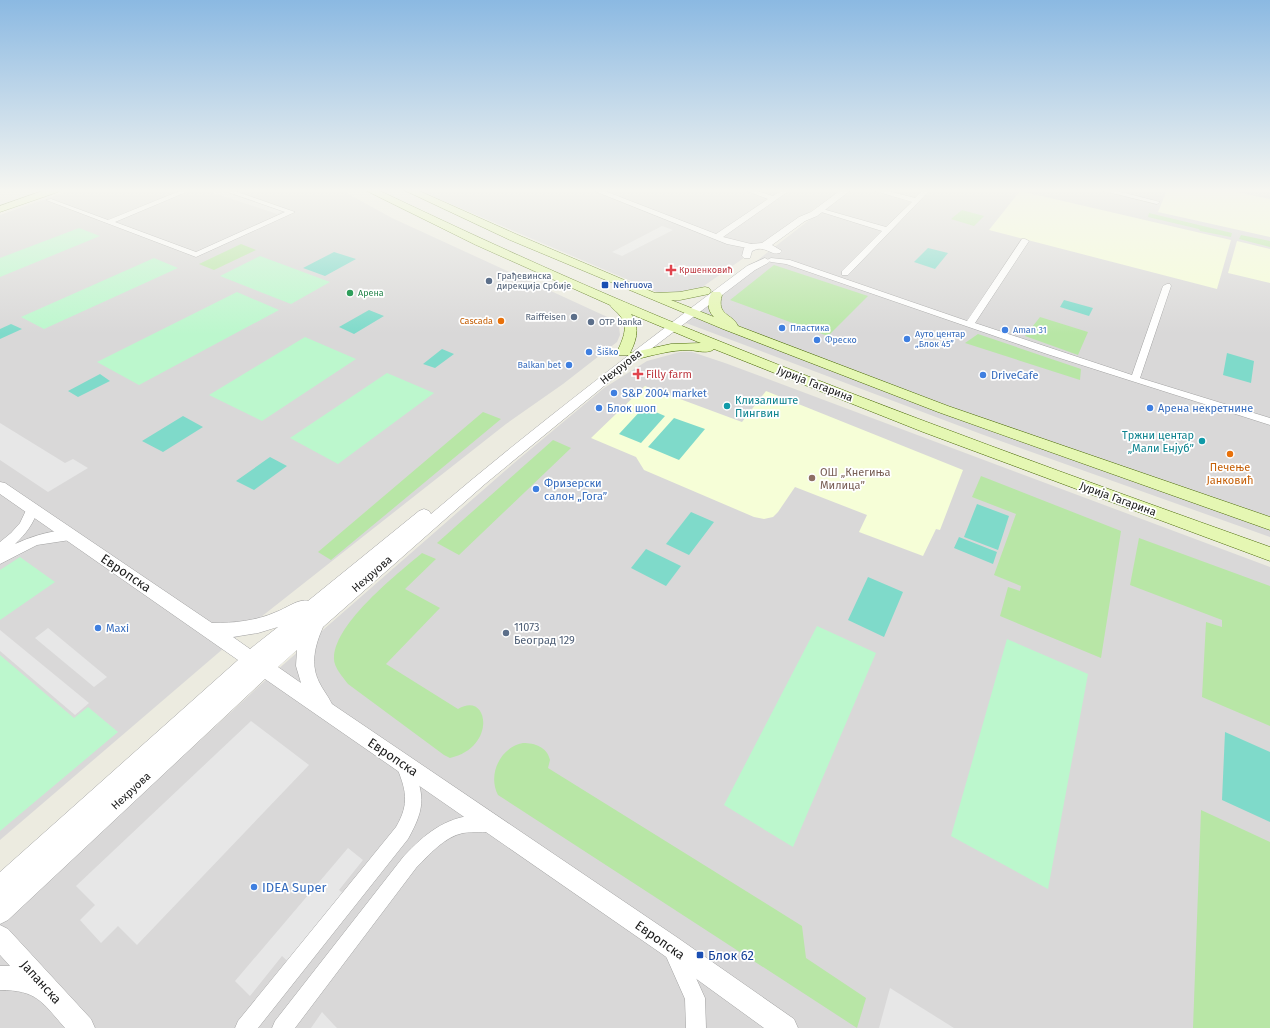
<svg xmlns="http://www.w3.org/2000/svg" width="1270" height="1028" viewBox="0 0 1270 1028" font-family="'Fira Sans',sans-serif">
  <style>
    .residential { fill: #d9d8d8 }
    .education { fill: #f6fed7 }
    .grass { fill: #b8e6a6 }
    .park { fill: #bcf7cd }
    .pitch { fill: #7fdaca }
    .parking { fill: #e7e7e7 }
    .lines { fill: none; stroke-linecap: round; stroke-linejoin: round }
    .minor-casing { stroke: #a2a2a2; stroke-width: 1 }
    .tertiary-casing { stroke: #a2a2a2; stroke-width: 1 }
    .secondary-casing { stroke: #4c6c08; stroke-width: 1 }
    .minor { fill: #fff; fill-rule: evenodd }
    .tertiary { fill: #fff; fill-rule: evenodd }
    .secondary { fill: #e5f7b3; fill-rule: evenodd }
    .health-dot { fill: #e0444e; stroke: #fff; stroke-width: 1.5 }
    .service-dot { fill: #5c6f8a; stroke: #fff; stroke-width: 1.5 }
    .transit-dot { fill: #1a4fb4; stroke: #fff; stroke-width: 1.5 }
    .leisure-dot { fill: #2e9e5b; stroke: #fff; stroke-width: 1.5 }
    .food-dot { fill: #e8710a; stroke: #fff; stroke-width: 1.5 }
    .shop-dot { fill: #3f7fe0; stroke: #fff; stroke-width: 1.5 }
    .culture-dot { fill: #0f9aa8; stroke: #fff; stroke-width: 1.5 }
    .education-dot { fill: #8d6e63; stroke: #fff; stroke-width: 1.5 }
    .labels { text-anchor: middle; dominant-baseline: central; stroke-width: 3.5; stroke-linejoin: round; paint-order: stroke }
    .far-health-label { font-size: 9px; fill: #be3a42; stroke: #fff; text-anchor: start }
    .far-service-label { font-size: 9px; fill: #4e5e75; stroke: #fff; text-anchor: start }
    .far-transit-label { font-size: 9px; fill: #164399; stroke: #fff; text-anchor: start }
    .far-leisure-label { font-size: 9px; fill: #27864d; stroke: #fff; text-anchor: start }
    .far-food-label { font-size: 9px; fill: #c56008; stroke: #fff; text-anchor: end }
    .far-shop-label { font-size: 9px; fill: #366cbe; stroke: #fff; text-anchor: start }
    .street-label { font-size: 11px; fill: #1b1b1b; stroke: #fff }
    .health-label { font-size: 11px; fill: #be3a42; stroke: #fff; text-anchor: start }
    .shop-label { font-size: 11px; fill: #366cbe; stroke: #fff; text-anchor: start }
    .culture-label { font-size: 11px; fill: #0d838f; stroke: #fff; text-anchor: start }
    .food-label { font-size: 11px; fill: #c56008; stroke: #fff }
    .education-label { font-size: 11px; fill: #785e54; stroke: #fff; text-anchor: start }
    .service-label { font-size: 11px; fill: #4e5e75; stroke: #fff; text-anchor: start }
    .near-street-label { font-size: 13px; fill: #1b1b1b; stroke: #fff }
    .near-shop-label { font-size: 13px; fill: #366cbe; stroke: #fff; text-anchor: start }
    .near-transit-label { font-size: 13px; fill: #164399; stroke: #fff; text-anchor: start }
  </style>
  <rect width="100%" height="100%" fill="#ecebe0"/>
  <!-- residential -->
  <path class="residential" d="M71,190h270l51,28 224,103 3,5 1,9 -3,7 -54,42 -57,40 -254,200 -252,216v-625z
    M418,190h423l-143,100 -12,3h-27z
    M848,190h422v347l-289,-103 -303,-114 32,-23z
    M680,352h12l33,11 545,204v461h-1270v-104l268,-246 246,-215 90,-75 43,-27z"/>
  <!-- education -->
  <path class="education" d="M1167,190h59l44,9v38l-112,-25z
    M1020,191l211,49 -14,49 -228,-59z
    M1237,241l33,8v34l-42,-10z
    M645,386l97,36 24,-31 197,79 -23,60 -4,-1 -13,27 -64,-24 8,-17 -72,-28 -17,25 -5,5 -9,2 -10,-2 -110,-47 -8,-13 -45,-19z"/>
  <!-- grass -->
  <path class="grass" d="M962,210l22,6 -10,10 -23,-7z
    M1149,213l83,20 -1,4 -31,-6 -1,-2 -51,-12z
    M1241,235l29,6v6l-31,-8z
    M241,244l15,6 -42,20 -15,-6z
    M774,265l94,31 -40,40 -98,-36z
    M1040,317l48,15 -10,23 -53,-19z
    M978,334l103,35 -1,11 -115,-37z
    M483,412l18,7 -170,141 -13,-8z
    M553,440l18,8 -112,107 -22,-12z
    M981,476l140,55 -20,127 -101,-42 8,-29 12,4 1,-5 -27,-11 22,-61 -44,-17z
    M1139,538l131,48v140l-68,-29 4,-75 16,5v-7l-92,-35z
    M422,553l14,6 -31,30 35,19 -54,56 72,45c31,-19 39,39 -8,49l-6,-3 -96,-71c-5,-7 -15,-17 -14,-27 2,-35 62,-82 88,-104z
    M523,743c12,0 24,4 27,17l-2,8 254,158 4,32 60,40 -9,30 -359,-233c-11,-21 3,-48 25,-52z
    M1201,810l69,32v186h-77z"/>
  <!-- park -->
  <path class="park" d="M79,228l21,8 -100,41v-19z
    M260,256l70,26 -39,22 -71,-28z
    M154,258l24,10 -134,61 -23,-12z
    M237,292l42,18 -140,75 -42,-23z
    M305,337l51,22 -94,62 -53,-26z
    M387,373l47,20 -96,71 -48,-26z
    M20,557l35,25 -55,38v-50z
    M817,626l59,27 -83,194 -69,-42z
    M1007,639l81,35 -40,215 -97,-53z
    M0,655l74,63 14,-11 30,25 -118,99z"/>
  <!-- pitch -->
  <path class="pitch" d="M928,248l20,5 -13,16 -21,-7z
    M334,252l22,7 -31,17 -22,-8z
    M1064,300l29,8 -4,8 -29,-9z
    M369,310l15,6 -30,18 -15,-7z
    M11,324l11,5 -22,10v-10z
    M442,349l12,5 -19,14 -12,-4z
    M1227,353l27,8 -3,22 -28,-8z
    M100,374l10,7 -32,16 -10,-6z
    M644,407l21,9 -24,27 -22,-9z
    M183,416l20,11 -40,25 -21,-11z
    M674,418l31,11 -26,31 -31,-13z
    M270,457l17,9 -33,24 -18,-9z
    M977,504l32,12 -11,34 -34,-13z
    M691,512l23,10 -25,33 -23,-11z
    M959,537l38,15 -4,12 -39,-16z
    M646,549l35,17 -15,20 -35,-18z
    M868,577l35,15 -19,45 -36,-17z
    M1225,732l45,20v70l-48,-22z"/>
  <!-- parking -->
  <path class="parking" d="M205,190h12l65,21 -5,3z
    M662,226l11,4 -51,26 -10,-4z
    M0,423l65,40 8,-4 15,9 -40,24 -48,-32z
    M48,628l59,49 -13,10 -59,-49z
    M0,630l89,73 -14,12 -75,-64z
    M251,721l58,44 -172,180 -19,-19 -17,17 -21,-23 15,-15 -19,-19z
    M348,848l15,12 -24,30 11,9 -55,69 -13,-12 -32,40 -15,-15z
    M890,988l64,40h-75z
    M322,1012l12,13 3,3h-26z"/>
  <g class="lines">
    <!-- minor casing -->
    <g class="minor-casing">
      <path id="minor" d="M182,190h9l-76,32 81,30 89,-40 -63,-22h10l63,22 -99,45 -150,-57 5,-1 57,21z
        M592,190h10l114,44 52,-35 -24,-9h10l19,6 9,-6h8l-67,47 32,8 1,2 -4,2 -25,-5z
        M872,190h12l31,8 8,-8h7l-82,85h-6v-4l40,-40 -67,-21 4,-2 67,19 26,-25z
        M1100,190h13l47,12 -3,2z
        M1022,239h3l4,2 -54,82 157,52 31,-89 4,-2h3l1,2 -31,92 130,40v7l-223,-71 -261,-90 -15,-2 -4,-2 4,-2 19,2 177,61z
        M32,505l4,1 2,3c-4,14 -12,25 -23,35 15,-7 43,-17 59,-12l2,3 -2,3 -4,2 -33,5 -37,19v-22l11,-9 9,-10 8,-17z
        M404,757l6,2c14,35 17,46 -2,80l-150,189h-23l3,-7 158,-194c14,-24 10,-37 0,-62l2,-6z
        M475,815h13l6,3 3,6 -3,6c-10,4 -20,1 -31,3 -19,4 -34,22 -47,35l-121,160h-23l3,-7 129,-165c21,-22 40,-38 71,-41z
        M675,944l7,3 23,51 1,30h-20l-1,-29 -20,-45 3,-7z"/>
    </g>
    <!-- tertiary casing -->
    <g class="tertiary-casing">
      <path id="tertiary" d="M841,190h10l-34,26 -12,5 -33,24 10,6 -2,2c-10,3 -15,-9 -28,-2l-2,7h-6l-2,-2 2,-8 7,-4 11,-1 37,-26 12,-5z
        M765,258l5,3 -2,2 -13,7 -129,98 -141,116 -162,143c-8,18 -13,37 -4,55 4,8 9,14 13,22l346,234 116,81 4,9h-34l-102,-74 -397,-275 -257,241 -8,4v-52l238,-212 -238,-166v-12l5,1 207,140c22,0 44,-2 64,-11 9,-3 23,-14 32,-11l111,-90 5,-2 5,2 2,3c102,-87 209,-168 316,-248zM278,627l-28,22 -17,-12 25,-4zM297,650l-1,16 5,17 -23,-16z
        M0,925l8,4 83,90 4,9h-30c-23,-26 -28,-38 -65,-38v-24h10l-10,-11z"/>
    </g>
    <!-- secondary casing -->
    <g class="secondary-casing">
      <path id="secondary" d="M45,190h15l-2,2 -58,20v-6z
        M365,190h13c109,52 219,102 331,147 185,75 373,143 561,210v14l-347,-129 -209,-83c-5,5 -17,2 -24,1 -19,0 -37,5 -56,10l-5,-1 -1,-4h-9l-2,-3c5,-11 12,-24 4,-35 -3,-5 -9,-8 -11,-12l-134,-60zM631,314l67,28 3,1 -30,1 -41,9c7,-14 10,-26 1,-39z
        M404,190h13l101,45 137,58 25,-1 25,-5 4,1 2,3 -2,3 -29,6h-9l43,17c-7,-6 -7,-17 -2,-25h8l2,3c-6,21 10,18 16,31l210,80 322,111v13l-332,-118 -215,-83 -213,-89z"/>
    </g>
    <!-- minor -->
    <use href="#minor" class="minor"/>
    <!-- tertiary -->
    <use href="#tertiary" class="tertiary"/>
    <!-- secondary -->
    <use href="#secondary" class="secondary"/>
  </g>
  <!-- sky -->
  <linearGradient id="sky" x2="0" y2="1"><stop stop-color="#8bb9e2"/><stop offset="0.57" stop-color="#f6f6f1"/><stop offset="1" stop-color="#f6f6f1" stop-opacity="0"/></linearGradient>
  <rect width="1270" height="334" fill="url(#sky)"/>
  <!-- markers -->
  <g class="health-dot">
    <path d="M669 264h4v4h4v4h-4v4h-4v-4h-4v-4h4z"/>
    <path d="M636 368h4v4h4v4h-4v4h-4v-4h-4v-4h4z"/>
  </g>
  <g class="service-dot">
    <circle cx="489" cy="281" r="4"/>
    <circle cx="574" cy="317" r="4"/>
    <circle cx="591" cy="322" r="4"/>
    <circle cx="506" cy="633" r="4"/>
  </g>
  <g class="transit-dot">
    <rect x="601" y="281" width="8" height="8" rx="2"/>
    <rect x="696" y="951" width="8" height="8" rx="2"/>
  </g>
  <circle class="leisure-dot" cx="350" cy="293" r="4"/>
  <g class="food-dot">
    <circle cx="501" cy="321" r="4"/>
    <circle cx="1230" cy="454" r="4"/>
  </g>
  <g class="shop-dot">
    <circle cx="782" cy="328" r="4"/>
    <circle cx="1005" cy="330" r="4"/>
    <circle cx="907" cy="339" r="4"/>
    <circle cx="817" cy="340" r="4"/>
    <circle cx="589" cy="352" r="4"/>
    <circle cx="569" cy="365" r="4"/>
    <circle cx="983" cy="375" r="4"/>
    <circle cx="614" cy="393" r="4"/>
    <circle cx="599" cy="408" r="4"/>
    <circle cx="1150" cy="408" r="4"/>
    <circle cx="536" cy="489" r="4"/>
    <circle cx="98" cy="628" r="4"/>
    <circle cx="254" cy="887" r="4"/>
  </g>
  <g class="culture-dot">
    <circle cx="727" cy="406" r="4"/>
    <circle cx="1202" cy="441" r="4"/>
  </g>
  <circle class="education-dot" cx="812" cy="478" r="4"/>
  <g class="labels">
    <!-- far-health labels -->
    <g class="far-health-label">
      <text x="679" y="270">Кршенковић</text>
    </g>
    <!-- far-service labels -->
    <g class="far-service-label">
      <text x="497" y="276">Грађевинска<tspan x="497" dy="10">дирекција Србије</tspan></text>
      <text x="566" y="317" text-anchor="end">Raiffeisen</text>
      <text x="599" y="322">OTP banka</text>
    </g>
    <!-- far-transit labels -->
    <g class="far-transit-label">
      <text x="613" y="285">Nehruova</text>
    </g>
    <!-- far-leisure labels -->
    <g class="far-leisure-label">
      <text x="358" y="293">Арена</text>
    </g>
    <!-- far-food labels -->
    <g class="far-food-label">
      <text x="493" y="321">Cascada</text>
    </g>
    <!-- far-shop labels -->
    <g class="far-shop-label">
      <text x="790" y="328">Пластика</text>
      <text x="1013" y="330">Aman 31</text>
      <text x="915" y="334">Ауто центар<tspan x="915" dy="10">„Блок 45”</tspan></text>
      <text x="825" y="340">Фреско</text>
      <text x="597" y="352">Šiško</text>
      <text x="561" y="365" text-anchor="end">Balkan bet</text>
    </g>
    <!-- street labels -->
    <g class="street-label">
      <text transform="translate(621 367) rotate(-38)">Нехруова</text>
      <text transform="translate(815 384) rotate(21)">Јурија Гагарина</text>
      <text transform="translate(1118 499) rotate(20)">Јурија Гагарина</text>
      <text transform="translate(372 574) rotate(-41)">Нехруова</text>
      <text transform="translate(131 791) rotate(-43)">Нехруова</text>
    </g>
    <!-- health labels -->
    <g class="health-label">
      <text x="646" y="374">Filly farm</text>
    </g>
    <!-- shop labels -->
    <g class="shop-label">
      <text x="991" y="375">DriveCafe</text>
      <text x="622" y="393">S&amp;P 2004 market</text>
      <text x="607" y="408">Блок шоп</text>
      <text x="1158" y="408">Арена некретнине</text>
      <text x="544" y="483">Фризерски<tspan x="544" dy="13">салон „Гога”</tspan></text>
      <text x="106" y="628">Maxi</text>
    </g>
    <!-- culture labels -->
    <g class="culture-label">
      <text x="735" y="400">Клизалиште<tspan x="735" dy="13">Пингвин</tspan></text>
      <text x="1194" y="435" text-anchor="end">Тржни центар<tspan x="1194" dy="13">„Мали Енјуб”</tspan></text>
    </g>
    <!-- food labels -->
    <g class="food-label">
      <text x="1230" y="467">Печење<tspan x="1230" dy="13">Јанковић</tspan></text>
    </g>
    <!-- education labels -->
    <g class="education-label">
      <text x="820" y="472">ОШ „Кнегиња<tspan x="820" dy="13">Милица”</tspan></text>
    </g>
    <!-- service labels -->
    <g class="service-label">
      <text x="514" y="627">11073<tspan x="514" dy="13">Београд 129</tspan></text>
    </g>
    <!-- near-street labels -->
    <g class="near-street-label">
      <text transform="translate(126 573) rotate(34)">Европска</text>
      <text transform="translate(393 757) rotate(34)">Европска</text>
      <text transform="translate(660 940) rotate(35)">Европска</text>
      <text transform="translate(41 982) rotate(48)">Јапанска</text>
    </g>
    <!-- near-shop labels -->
    <g class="near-shop-label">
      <text x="262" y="887">IDEA Super</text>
    </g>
    <!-- near-transit labels -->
    <g class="near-transit-label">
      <text x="708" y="955">Блок 62</text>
    </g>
  </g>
</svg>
